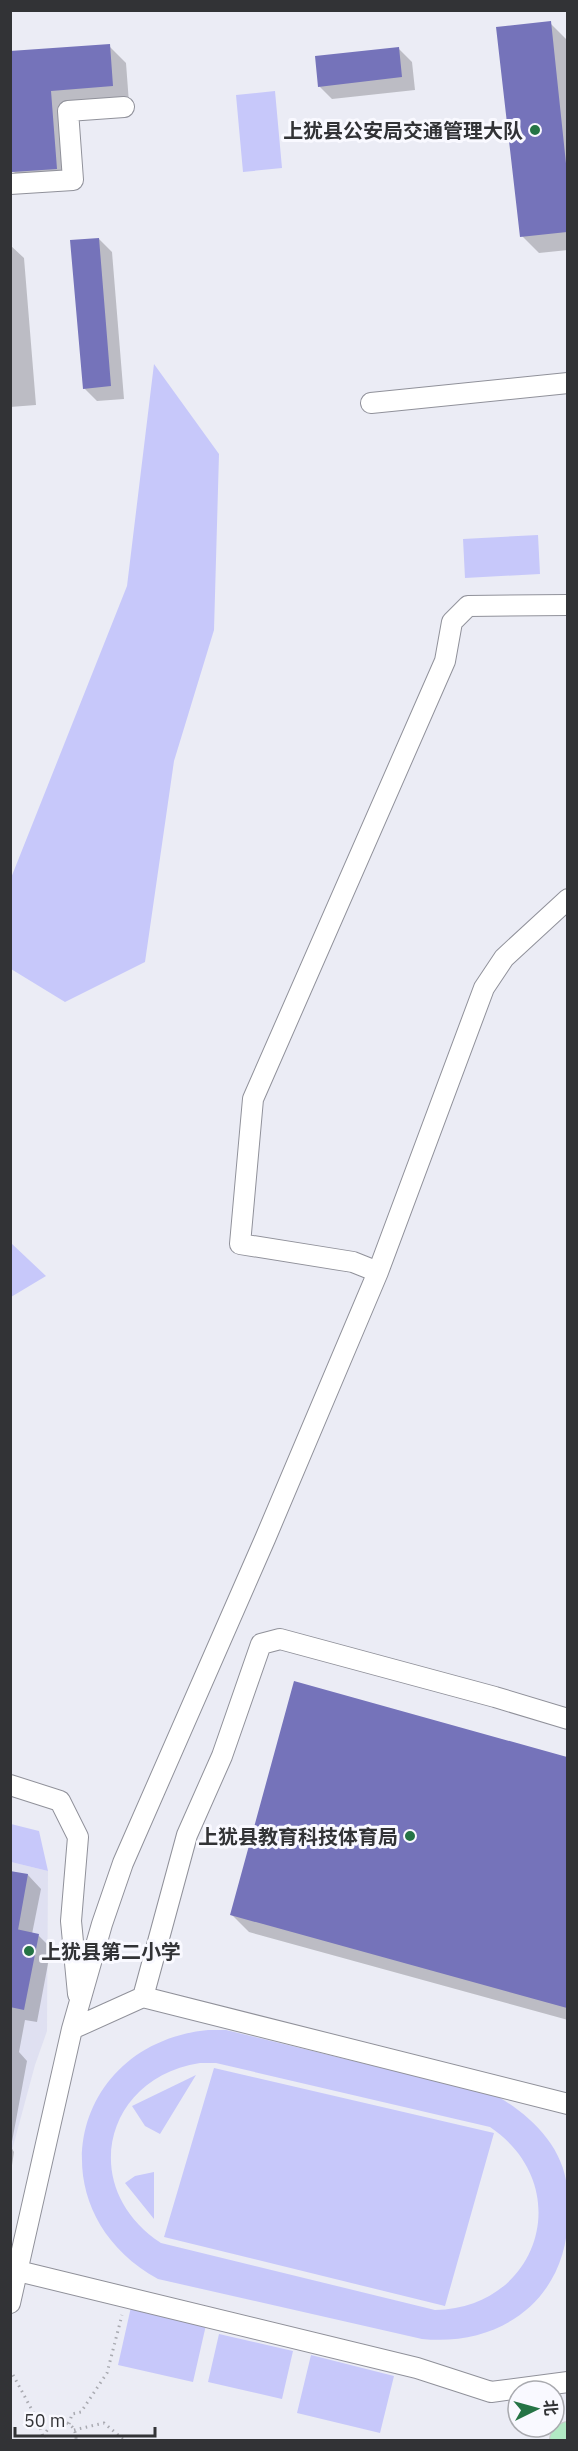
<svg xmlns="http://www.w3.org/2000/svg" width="578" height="2451" viewBox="0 0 578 2451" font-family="'IBM Plex Sans','Noto Sans SC',sans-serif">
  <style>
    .built { fill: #dfe0f1 }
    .green { fill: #c7c8fa; fill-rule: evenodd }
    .shadow { fill: #0003 }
    .building { fill: #7573ba }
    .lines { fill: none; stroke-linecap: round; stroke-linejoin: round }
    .minor-casing { stroke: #90919a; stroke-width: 22 }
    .major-casing { stroke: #cacacb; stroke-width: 28 }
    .path { stroke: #a9aab1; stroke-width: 3; stroke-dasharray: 1.5 4.5; stroke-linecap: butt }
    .minor { stroke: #fff; stroke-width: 20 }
    .major { stroke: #b1e9c4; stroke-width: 26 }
    .poi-dot { fill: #257445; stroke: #f9f9ff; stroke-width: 2 }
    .labels { text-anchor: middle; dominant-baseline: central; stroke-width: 6; stroke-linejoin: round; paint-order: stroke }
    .poi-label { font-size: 20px; font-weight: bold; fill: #323336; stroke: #f9f9ff; text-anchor: end }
  </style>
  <rect width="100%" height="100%" fill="#ebecf5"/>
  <!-- built -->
  <path class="built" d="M11,1862l37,9 -1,160 -12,34 -24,89z"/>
  <!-- green -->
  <path class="green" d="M275,91l7,77 -39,4 -7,-77z
    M154,364l65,90 -5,176 -40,131 -29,201 -80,40 -54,-33v-91l116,-292z
    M538,535l2,39 -75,4 -2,-39z
    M11,1243l35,33 -35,21h-1z
    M11,1824l28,7 9,40 -37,-9z
    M208,2030h18l271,66c33,19 66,50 70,91 1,9 1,18 1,27 0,84 -66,133 -146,125l-264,-60c-123,-68 -90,-235 50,-249zM200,2063h16l274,64c87,59 50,181 -55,183l-274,-67c-83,-54 -58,-165 39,-180z
    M214,2068l280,65 -49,173 -281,-69z
    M196,2075l-36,59 -15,-8 -13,-20z
    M154,2172v47l-29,-36 10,-7z
    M131,2307l75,18 -13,57 -75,-17z
    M219,2334l74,17 -11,48 -74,-17z
    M311,2355l83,21 -14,57 -83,-20z"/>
  <!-- shadow -->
  <path class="shadow" d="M550,23l17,17 1,3v207l-29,3 -17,-17z
    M109,46l17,17 3,40 -62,4 6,78 -43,3 -17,-17 -3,-34v-85z
    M398,48l14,14 3,28 -83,9 -13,-13z
    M99,239l13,13 12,147 -27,2 -13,-13z
    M10,245l14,13 12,147 -26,2z
    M295,1683l273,75v262l-319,-88 -17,-17z
    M10,1872l18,3 13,14 -9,45 6,1 13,13 -14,74 -12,-2 -6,32 8,9 -16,86 3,5 -3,20z"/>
  <!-- building -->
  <path class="building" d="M551,21l16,152v59l-47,5 -24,-210z
    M110,44l3,42 -62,5 6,78 -45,3 -2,-121z
    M399,47l3,30 -84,10 -3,-31z
    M99,238l12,148 -28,3 -13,-149z
    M294,1681l273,76v251l-337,-93z
    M10,1871l18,3 -10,56 -2,-1 23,5 -15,76 -14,-3z"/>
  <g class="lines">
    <!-- minor casing -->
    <g class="minor-casing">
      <path id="minor" d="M10,184l63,-4 -5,-69 56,-4
        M371,403l197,-20
        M378,1272l-25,-10 -113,-18 13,-145 192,-438 7,-39 16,-16 100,-1
        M10,1785l50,16 18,36 -7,84 7,73
        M143,1997l425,107
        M72,2029l71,-32 44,-162 35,-79 39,-112 19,-5 215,58 73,22
        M18,2271l399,97 74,24 77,-10
        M10,2303l62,-274 30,-105 21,-61 142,-324 113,-267 106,-284 20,-30 64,-59"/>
    </g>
    <!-- major casing -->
    <g class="major-casing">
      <path id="major" d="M563,2440l5,-5"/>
    </g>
    <!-- path -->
    <path class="path" d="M13,2375l25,46 6,19
      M69,2424l3,-10 9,-2 26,-39 15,-58
      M74,2430l30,-7 20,17
      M44,2437c7,-22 33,-19 32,3"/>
    <!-- minor -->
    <use href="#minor" class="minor"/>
    <!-- major -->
    <use href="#major" class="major"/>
  </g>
  <!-- markers -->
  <g class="poi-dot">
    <circle cx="535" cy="130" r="6"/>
    <circle cx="410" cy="1836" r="6"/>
    <circle cx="29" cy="1951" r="6"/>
  </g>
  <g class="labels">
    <!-- poi labels -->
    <g class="poi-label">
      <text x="523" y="130">上犹县公安局交通管理大队</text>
      <text x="398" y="1836">上犹县教育科技体育局</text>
      <text x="41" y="1951" text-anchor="start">上犹县第二小学</text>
    </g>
  </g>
  <!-- border -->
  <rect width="578" height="2451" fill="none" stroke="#323336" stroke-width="24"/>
  <!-- north arrow -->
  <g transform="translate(536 2409) rotate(85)"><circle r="28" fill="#f9f9ff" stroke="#a9aaaf" stroke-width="1.5"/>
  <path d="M0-4.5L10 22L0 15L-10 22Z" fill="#257445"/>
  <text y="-9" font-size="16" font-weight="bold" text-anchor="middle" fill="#323336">北</text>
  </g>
  <!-- scale -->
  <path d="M15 2427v9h140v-9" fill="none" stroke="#323336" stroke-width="3"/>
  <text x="24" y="2427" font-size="18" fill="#323336" stroke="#f9f9ff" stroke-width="4.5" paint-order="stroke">50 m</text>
</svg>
